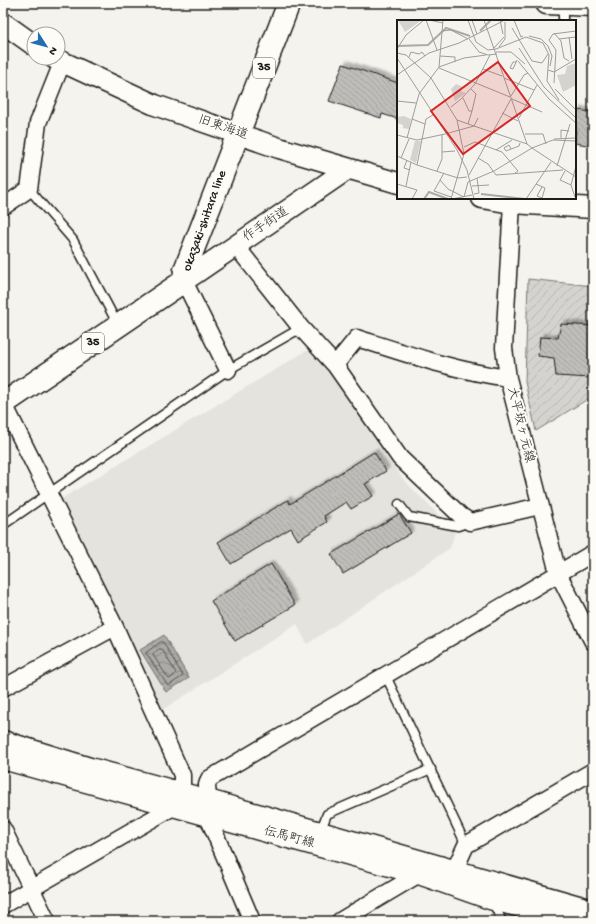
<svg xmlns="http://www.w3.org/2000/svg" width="596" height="924" viewBox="0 0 596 924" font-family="'Gochi Hand','Klee One',sans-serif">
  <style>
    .built { fill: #e4e3de }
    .garden { fill: url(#garden-furrows); stroke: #787876 }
    .water { fill: url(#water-waves); stroke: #72716f }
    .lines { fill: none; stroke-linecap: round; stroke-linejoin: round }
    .shore { stroke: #555553; stroke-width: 1 }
    .building { fill: url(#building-back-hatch); stroke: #1c1c1c; filter: url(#shadow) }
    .service-casing { stroke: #1c1c1c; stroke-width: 11 }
    .minor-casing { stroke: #1c1c1c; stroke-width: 19 }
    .tertiary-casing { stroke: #1c1c1c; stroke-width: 23 }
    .primary-casing { stroke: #1c1c1c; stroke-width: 25 }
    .trunk-casing { stroke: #1c1c1c; stroke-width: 25 }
    .service { stroke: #fdfcf7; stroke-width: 8 }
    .minor { stroke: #fdfcf7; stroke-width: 16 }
    .tertiary { stroke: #fdfcf7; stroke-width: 20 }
    .primary { stroke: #fdfcf7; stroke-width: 22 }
    .trunk { stroke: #fdfcf7; stroke-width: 22 }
    .labels { text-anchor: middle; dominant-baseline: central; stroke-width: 4; stroke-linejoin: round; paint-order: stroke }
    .shield { fill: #fdfcf7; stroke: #605f5e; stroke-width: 1 }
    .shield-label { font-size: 12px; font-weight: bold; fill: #1c1c1c }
    .street-label { font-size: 13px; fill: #1c1c1c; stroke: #fdfcf7 }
    .inset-river { fill: none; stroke: #abaaa6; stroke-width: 2 }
    .inset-road { fill: none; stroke: #9e9d9a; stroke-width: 1 }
    .view { fill: #d62828; fill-opacity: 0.15; stroke: #d62828; stroke-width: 2 }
    .inset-edge { fill: none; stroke: #1c1c1c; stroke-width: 2 }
  </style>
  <defs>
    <pattern id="garden-furrows" width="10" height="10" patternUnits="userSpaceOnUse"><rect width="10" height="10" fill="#d4d3cf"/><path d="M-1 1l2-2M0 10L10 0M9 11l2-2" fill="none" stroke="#b5b5b1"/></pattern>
    <pattern id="water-waves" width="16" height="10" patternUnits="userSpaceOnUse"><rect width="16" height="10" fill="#abaaa6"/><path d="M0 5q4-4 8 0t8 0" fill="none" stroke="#8a8a86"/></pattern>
    <pattern id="building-back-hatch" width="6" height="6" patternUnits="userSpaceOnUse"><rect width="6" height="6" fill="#bebdba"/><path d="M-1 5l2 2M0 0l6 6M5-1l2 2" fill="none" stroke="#a3a29f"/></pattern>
    <filter id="shadow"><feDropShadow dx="3.5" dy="-3.5" stdDeviation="1" flood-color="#0004"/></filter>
  </defs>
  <rect width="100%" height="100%" fill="#f4f3ee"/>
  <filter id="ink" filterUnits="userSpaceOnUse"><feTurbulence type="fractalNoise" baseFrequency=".025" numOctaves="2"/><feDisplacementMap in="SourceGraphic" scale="8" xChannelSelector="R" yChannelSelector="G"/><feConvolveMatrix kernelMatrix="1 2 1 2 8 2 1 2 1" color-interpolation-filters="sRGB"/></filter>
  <g filter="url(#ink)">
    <!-- built -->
    <path class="built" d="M313,347l90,132 52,53 -5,16 -143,96 -10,-20 -135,86 -101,-211z"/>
    <!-- garden -->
    <path class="garden" d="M528,279l65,7v115l-2,-4 -55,34 -11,-49z"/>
    <!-- water -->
    <path class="water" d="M164,635l25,43 -23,14 -26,-42z"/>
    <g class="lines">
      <!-- shore -->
      <path class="shore" d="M161,642h2l20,34 -15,10 -22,-33z
        M159,649h3l14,24 -6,6 -2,-1 -15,-23z"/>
    </g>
    <!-- building -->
    <path class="building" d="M343,64l55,19v36l-16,-5 -1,4 -52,-17z
      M577,110l16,2v34l-18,-3z
      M561,324l32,2 -2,52 -35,-2 -2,-18 -16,-2 2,-19 18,1z
      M374,452l12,19 -21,13 8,12 -22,13 -5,-7 -22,14 3,6 -29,18 -7,-12 -60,36 -13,-22 70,-42 2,4z
      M399,514l12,19 -68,41 -12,-20z
      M271,564l24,41 -60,36 -24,-40z"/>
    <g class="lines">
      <!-- service casing -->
      <g class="service-casing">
        <path id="service" d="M563,4v17
          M29,189l44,51 45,85
          M399,504l10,13 49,9 12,-4
          M3,525l225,-155 73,-42
          M385,674l81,171
          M320,832l7,-18 104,-45
          M493,903l9,18"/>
      </g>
      <!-- minor casing -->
      <g class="minor-casing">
        <path id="minor" d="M512,203l-8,145 4,30 50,195 35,69
          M3,207l26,-18 9,-66 24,-60
          M236,246l65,82 34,37 22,-27c50,16 99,33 151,40
          M184,281l44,89
          M335,365l65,93 61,58 9,6 70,-16
          M3,402l112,225 67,148v17
          M3,688l112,-61
          M208,800l-1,-15 2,-6 384,-226
          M208,817l44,104
          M3,829l44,92
          M455,869l11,-24 127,-74
          M3,905l170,-98
          M340,921l79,-47"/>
      </g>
      <!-- tertiary casing -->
      <g class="tertiary-casing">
        <path id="tertiary" d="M3,23l31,22
          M54,58l101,47 124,43 119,35
          M482,198l30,5 81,5
          M184,281l164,-112
          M3,741l87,27 118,32 385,110
          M3,759l416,115 71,25 83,22"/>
      </g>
      <!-- primary casing -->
      <g class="primary-casing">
        <path id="primary" d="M3,404l181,-123 1,-11 104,-267"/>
      </g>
      <!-- trunk casing -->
      <g class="trunk-casing">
        <path id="trunk" d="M547,3l46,2"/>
      </g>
      <!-- service -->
      <use href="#service" class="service"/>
      <!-- minor -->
      <use href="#minor" class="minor"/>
      <!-- tertiary -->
      <use href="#tertiary" class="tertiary"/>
      <!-- primary -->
      <use href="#primary" class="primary"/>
      <!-- trunk -->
      <use href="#trunk" class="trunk"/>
    </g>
  </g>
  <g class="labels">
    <!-- shield labels -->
    <g class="shield">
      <rect x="253" y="58" width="22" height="20" rx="3"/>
      <rect x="82" y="333" width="22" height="20" rx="3"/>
    </g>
    <g class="shield-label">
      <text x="264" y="68">35</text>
      <text x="93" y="343">35</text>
    </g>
    <!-- street labels -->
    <g class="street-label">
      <text transform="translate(223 128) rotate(19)">旧東海道</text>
      <text transform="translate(205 221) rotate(-70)">okazaki-shitara line</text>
      <text transform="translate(266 225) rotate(-34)">作手街道</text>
      <text transform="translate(520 425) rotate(76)">大平坂ヶ元線</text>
      <text transform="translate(289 838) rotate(15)">伝馬町線</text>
    </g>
  </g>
  <!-- overview -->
  <g transform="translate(397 20)">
    <rect width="179" height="179" fill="#f4f3ee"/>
    <path d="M1,0h24l-17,12zM179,43v22l-13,7 -6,-17 8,-1 2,-8z" fill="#d4d3cf"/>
    <path d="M59,64l7,3 -2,4 5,2 -11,8 -4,-12zM7,96l7,3 -2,10 -6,-1v-3l-6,-2v-6zM18,121h6l-5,22 -6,-3z" fill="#d4d3cf"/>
    <path class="inset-river" d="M83,11l11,-11M0,26l31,-1 18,-17 24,8M84,174l44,5M27,179l5,-7 19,7"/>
    <path class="inset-road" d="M29,0l11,30M32,0l14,3M71,0l8,22 12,8 8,-1 30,-12 17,6 6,12 -2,26 12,19M75,0l5,14M87,0l43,124 5,4M103,0l3,14M117,0l7,17 2,-1M115,8l20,33 10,2 6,-9M45,11l9,-1 17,9M157,13l7,8 3,17 5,3M132,16l12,3 7,7 4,10 -2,10M172,17l3,22M72,19l10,13 9,3 9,-1M162,19l17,-2M152,20l7,10 -2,33M152,20l4,-6 23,-3M102,27l6,-8v-17M97,28l10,-11M122,28l25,39 32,31M0,29l9,-14 18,-15M99,32h15l14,12M0,33l9,2 25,23 26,42 7,34 -13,45M43,36l15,1v5M12,37l2,-5 8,2 3,-2 3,4M0,38l60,92 10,20 7,29M121,41l31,38 27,24M119,42h-3l-3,6 3,1 4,-9M42,47l25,-9 22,-3M42,48l71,29M86,49l19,7M151,50l6,2 22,-13M0,55l32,-22 30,-10 44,-22M107,58l30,12M74,69l5,5 -4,17M158,69l21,21M114,76l13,-21 4,-2M66,78l6,13h3l-4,13M115,79l30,13M0,81l19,2M54,87l10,-8 14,-15 15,-29M105,93l16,8M122,98l18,-33M15,99l13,5M60,100l17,6 4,-8M48,114l29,-8 53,18M128,114h18l3,10M0,115l20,5 28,-6M10,118l12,-44 20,-27 4,-47M164,118v-8l8,1M157,119l22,-1M179,121l-23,-1 -21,8 44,29M67,127l11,-5 27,10 16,19 -3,2M114,129l-2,-4 -5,3 2,3 13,-5 1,-3M99,130l16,-10M45,132l13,-1M0,136l20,9 41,13 9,-1M4,138l8,-19M81,138l10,6 8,11 67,-5M10,140l-3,8 6,2M20,145l9,-46 7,-4M160,146l13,-42M40,151l5,-12v-24M168,151l-5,9 11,5M47,153l-10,18 17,6M72,155l42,-76M43,160l8,9 16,8 4,-15 26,-11 38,-23M0,164l20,6 -5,9M139,164l9,4 -3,10 -5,-2 5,-9M9,166l5,-24M75,166l17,-1M77,174l5,-1 -2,-15M178,177l-4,-12 5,-19M55,179l20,-4M129,179l25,-37"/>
    <path class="view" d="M101,42l32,44 -67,48 -32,-43z"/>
    <rect width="179" height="179" class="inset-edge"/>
  </g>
  <!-- margin -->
  <rect width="596" height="924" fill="none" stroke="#fdfcf7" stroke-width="16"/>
  <rect x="8" y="8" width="580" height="908" fill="none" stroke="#1c1c1c" stroke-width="1.5" filter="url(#ink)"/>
  <!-- north arrow -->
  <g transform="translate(46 46) rotate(126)"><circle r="19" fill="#fdfcf7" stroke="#a3a29f"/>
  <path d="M0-3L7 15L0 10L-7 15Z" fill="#1f6fb2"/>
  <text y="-6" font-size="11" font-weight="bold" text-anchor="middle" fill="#1c1c1c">N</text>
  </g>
</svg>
